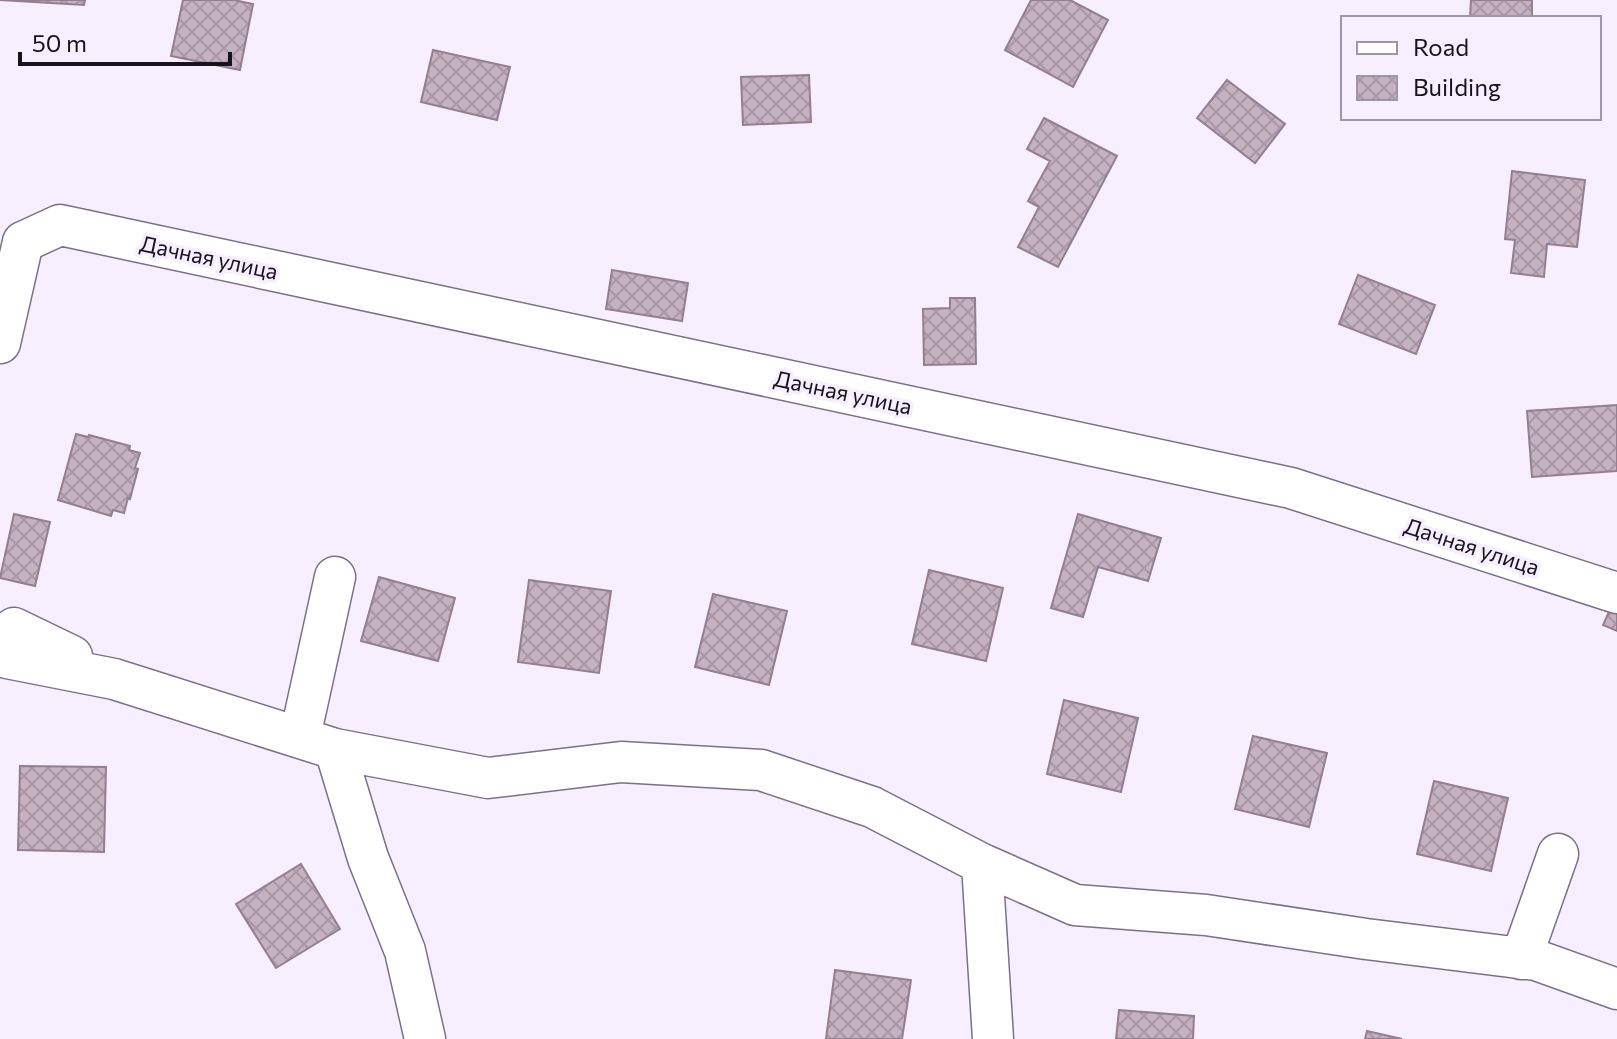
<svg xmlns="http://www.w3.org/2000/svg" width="1617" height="1039" viewBox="0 0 1617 1039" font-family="Commissioner,sans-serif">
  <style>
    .building { fill: url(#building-cross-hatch); stroke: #937f8e; stroke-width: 2 }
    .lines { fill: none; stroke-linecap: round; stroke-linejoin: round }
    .minor-casing { stroke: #7b7184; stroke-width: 43 }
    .minor { stroke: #fff; stroke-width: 40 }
    .labels { text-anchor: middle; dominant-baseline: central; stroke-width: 7; stroke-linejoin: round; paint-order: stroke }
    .street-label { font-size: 22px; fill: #17131a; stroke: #f7eeff }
  </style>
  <defs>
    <pattern id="building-cross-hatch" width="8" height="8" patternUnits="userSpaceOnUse" patternTransform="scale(2)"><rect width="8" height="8" fill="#c5b1c0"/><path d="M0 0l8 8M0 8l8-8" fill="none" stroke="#a897a4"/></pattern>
  </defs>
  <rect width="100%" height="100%" fill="#f7eeff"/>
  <!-- building -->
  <path class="building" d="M0,0h85l-1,5z
    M183,0h51l19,4 -13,66 -69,-14z
    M1031,0h39l38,20 -35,67 -68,-37z
    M1471,0h61v18h-62z
    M433,50l77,17 -13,53 -76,-18z
    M809,75l2,47 -68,3 -2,-48z
    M1227,80l58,44 -30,39 -58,-45z
    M1044,118l73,38 -59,111 -40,-20 21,-40 -11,-6 22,-40 -23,-12z
    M1512,171l73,9 -8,67 -30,-3 -3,33 -33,-4 4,-33 -10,-1z
    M612,270l76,13 -6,38 -76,-12z
    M1358,275l77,30 -19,49 -77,-30z
    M950,298h25l1,66 -52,1 -1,-56 27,-1z
    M1617,405v66l-85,6 -5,-66z
    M76,434l12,3 1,-2 41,11 -1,4 11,3 -5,15 3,1 -8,30 -2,-1 -4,15 -11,-3 -2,6 -53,-16z
    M14,514l36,8 -15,64 -35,-8z
    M1078,514l83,24 -13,43 -50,-14 -15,50 -32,-9z
    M929,570l74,18 -17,73 -74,-17z
    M379,577l76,21 -17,63 -77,-20z
    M529,580l82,11 -12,82 -81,-11z
    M713,594l74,17 -18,74 -74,-18z
    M1612,605l5,2v24l-14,-6z
    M1064,700l74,18 -17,74 -74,-18z
    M1253,736l74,17 -18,74 -74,-18z
    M20,766l86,1 -2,85 -86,-2z
    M1434,781l74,17 -17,73 -74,-17z
    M301,864l39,65 -64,39 -40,-64z
    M835,970l76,10 -9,59h-76z
    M1119,1010l75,6 -1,23h-77z
    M1367,1031l35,8h-37z"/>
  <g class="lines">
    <!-- minor casing -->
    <g class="minor-casing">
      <path id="minor" d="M23,242l37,-17 1231,263 326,105
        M0,343l23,-101
        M14,628l58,28
        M7,658l107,21 221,70 153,29 133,-16 140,8 111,37 110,57 93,41 131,10 160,24 170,21 81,29
        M300,737l35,-160
        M335,749l33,109 37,93 20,88
        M982,864l11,175
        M1521,959l37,-105"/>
    </g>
    <!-- minor -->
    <use href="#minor" class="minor"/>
  </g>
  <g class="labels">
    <!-- street labels -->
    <g class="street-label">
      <text transform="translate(209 257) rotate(12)">Дачная улица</text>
      <text transform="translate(843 392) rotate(12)">Дачная улица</text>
      <text transform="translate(1472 546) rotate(18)">Дачная улица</text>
    </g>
  </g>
  <!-- legend -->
  <rect x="1341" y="16" width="260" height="104" fill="#f7eeff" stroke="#9d96a3" stroke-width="2"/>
  <rect x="1357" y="42" width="40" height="12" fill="#ffffff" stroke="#9d96a3" stroke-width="2"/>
  <text x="1413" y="56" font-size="24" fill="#17131a">Road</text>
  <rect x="1357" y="76" width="40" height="24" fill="url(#building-cross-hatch)" stroke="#9d96a3" stroke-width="2"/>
  <text x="1413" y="96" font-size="24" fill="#17131a">Building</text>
  <!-- scale -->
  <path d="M20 52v12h210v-12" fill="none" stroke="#17131a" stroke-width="4"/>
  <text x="32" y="52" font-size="24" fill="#17131a" stroke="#f7eeff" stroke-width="6" paint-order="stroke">50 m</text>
</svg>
